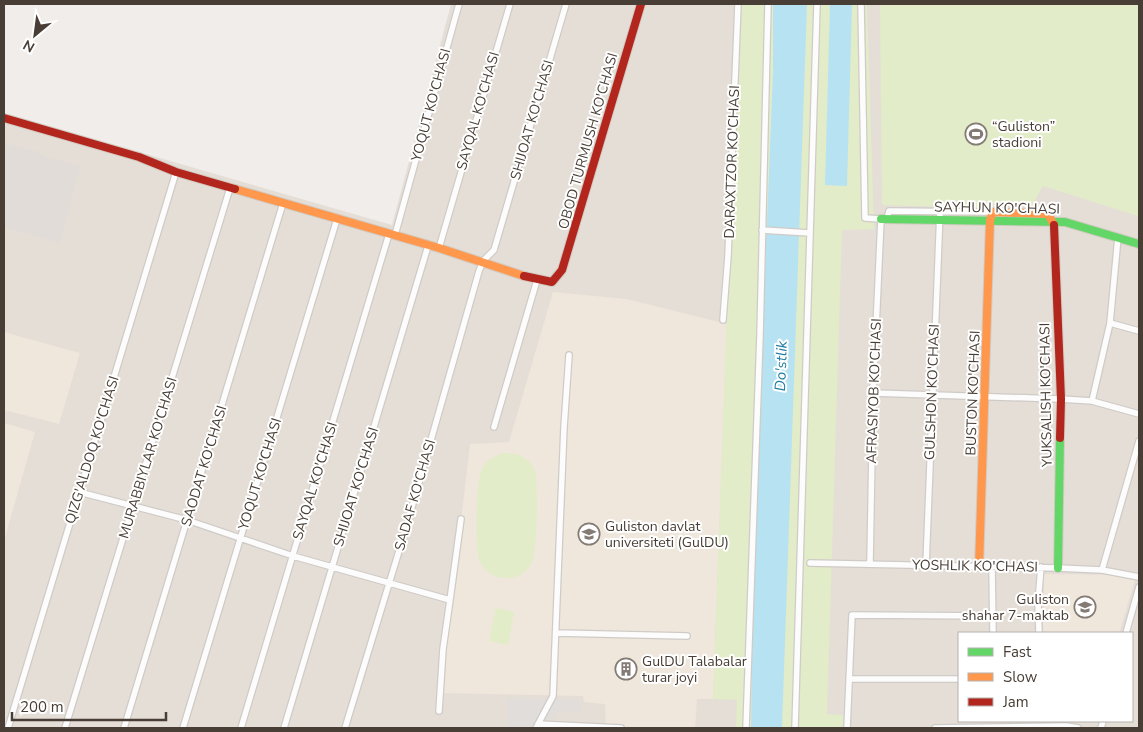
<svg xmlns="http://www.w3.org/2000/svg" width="1143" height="732" viewBox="0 0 1143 732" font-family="'Nunito Sans',sans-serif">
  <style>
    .residential { fill: #e5ded7; fill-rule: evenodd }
    .industrial { fill: #e1dcd8 }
    .education { fill: #efe7db }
    .green { fill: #e2ecc8 }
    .parking { fill: #e0ddda }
    .water { fill: #b7e2f2 }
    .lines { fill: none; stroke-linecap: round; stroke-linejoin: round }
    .street-casing { stroke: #cfcbc7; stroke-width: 8 }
    .fast-casing { stroke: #d2cbc2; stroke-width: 10 }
    .slow-casing { stroke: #d2cbc2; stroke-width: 10 }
    .jam-casing { stroke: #d2cbc2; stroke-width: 10 }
    .street { stroke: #fdfcfc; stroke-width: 5.5 }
    .fast { stroke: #63d668; stroke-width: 8 }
    .slow { stroke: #ff974d; stroke-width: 8 }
    .jam { stroke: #b3261e; stroke-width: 8 }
    .labels { text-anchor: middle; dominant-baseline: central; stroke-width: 4; stroke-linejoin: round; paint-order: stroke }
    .street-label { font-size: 14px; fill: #483e35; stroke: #fff }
    .poi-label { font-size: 14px; fill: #483e35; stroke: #fff; text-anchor: start }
    .water-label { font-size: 15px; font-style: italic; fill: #237da2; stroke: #fff }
  </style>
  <rect width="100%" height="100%" fill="#f0edea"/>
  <!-- residential -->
  <path class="residential" d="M451,4h688v724h-1135v-607l134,39 1,-8 253,73zM959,633h173v88h-173z"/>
  <!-- industrial -->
  <path class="industrial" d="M4,143l36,9v3l40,11 -20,77 -56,-16z"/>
  <!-- education -->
  <path class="education" d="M553,292l73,7 101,25 -14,375h-16l-2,29h-89l-1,-24 -21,-2 -1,-6 -142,-3 29,-249 39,-2z
    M4,332l76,21 -21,71 -55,-14z
    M4,423l31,9 -31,109z
    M1044,574l70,1 21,5 -16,53h-76z"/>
  <!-- green -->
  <path class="green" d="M738,4h129l7,225 -32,1 -15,484 16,1 2,13h-109l1,-28 -24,-1z
    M880,4h259l-1,212 -95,-30 -11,19 -44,-2 -11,5 -95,-3z
    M505,453c12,0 22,4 29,15 5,10 3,84 -2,94 -4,9 -14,16 -24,16 -12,1 -23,-6 -28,-16 -6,-12 -4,-83 3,-95 5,-8 13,-12 22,-14z
    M496,608l18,4 -6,33 -19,-4z"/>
  <!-- parking -->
  <path class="parking" d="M508,699l71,2 3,9 -26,2 -9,16h-39z"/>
  <!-- water -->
  <path class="water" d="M773,4h34l-25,724h-31l3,-181 19,-476z
    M830,4l22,1 -5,181 -22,-1z"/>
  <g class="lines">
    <!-- street casing -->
    <g class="street-casing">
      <path id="street" d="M861,4l4,214 16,1 -8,174 -3,170
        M887,219l2,-8 102,1
        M762,230l48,3
        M395,235l64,-231
        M439,248l71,-244
        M723,320l5,-64 10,-252
        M1110,323l29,8
        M873,393l188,6 31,2 47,13
        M1092,401l18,-78 8,-86
        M494,427l43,-147
        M79,492l108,28 106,36 157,44 11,-81
        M810,563l248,5 44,2 37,7
        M926,565l14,-354
        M992,567l1,66
        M1102,570l37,-129
        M556,633l131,3
        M1039,633l-1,-30 3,-36
        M1126,633l13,-46
        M849,679h110
        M439,711l4,-62 7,-49
        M538,724l83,4
        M8,728l168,-556
        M65,728l165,-540
        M124,728l159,-525
        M183,728l154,-509
        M241,728l148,-494
        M284,728l144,-482
        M345,728l61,-200 73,-257 4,-10 11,-11 72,-246
        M536,728l17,-32 11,-269 5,-72
        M746,728l14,-393 8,-331
        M795,728l22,-724
        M847,728l5,-113 141,1
        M935,728l131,-2 12,2
        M1101,728l2,-7"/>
    </g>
    <!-- fast casing -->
    <g class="fast-casing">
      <path id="fast" d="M881,219l184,3 74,22
        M1058,568l2,-130"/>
    </g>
    <!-- slow casing -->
    <g class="slow-casing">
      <path id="slow" d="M235,189l204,59 85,28
        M979,567l11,-347 3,-8 55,2 6,11"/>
    </g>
    <!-- jam casing -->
    <g class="jam-casing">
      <path id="jam" d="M4,118l135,39 37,15 59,17
        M1054,225l7,174 -1,39
        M524,276l28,6 10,-12 79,-266"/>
    </g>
    <!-- street -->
    <use href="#street" class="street"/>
    <!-- fast -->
    <use href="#fast" class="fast"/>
    <!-- slow -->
    <use href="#slow" class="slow"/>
    <!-- jam -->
    <use href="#jam" class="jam"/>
  </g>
  <!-- icons -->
  <defs>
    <g id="stadium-ring" transform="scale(1.125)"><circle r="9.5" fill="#fff" stroke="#837b74" stroke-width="1.5"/><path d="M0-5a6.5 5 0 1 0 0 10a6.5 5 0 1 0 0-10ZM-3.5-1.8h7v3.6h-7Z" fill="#837b74"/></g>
    <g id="university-ring" transform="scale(1.125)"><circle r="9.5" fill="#fff" stroke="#837b74" stroke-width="1.5"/><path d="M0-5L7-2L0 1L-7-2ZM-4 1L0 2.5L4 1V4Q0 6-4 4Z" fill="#837b74"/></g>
    <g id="school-ring" transform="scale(1.125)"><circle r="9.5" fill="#fff" stroke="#837b74" stroke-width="1.5"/><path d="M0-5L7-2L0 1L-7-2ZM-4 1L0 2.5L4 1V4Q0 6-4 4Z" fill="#837b74"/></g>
    <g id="building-ring" transform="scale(1.125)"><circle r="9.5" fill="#fff" stroke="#837b74" stroke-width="1.5"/><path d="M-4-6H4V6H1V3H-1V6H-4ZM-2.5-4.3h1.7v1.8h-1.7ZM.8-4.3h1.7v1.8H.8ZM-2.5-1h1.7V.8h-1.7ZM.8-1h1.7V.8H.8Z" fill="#837b74"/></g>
  </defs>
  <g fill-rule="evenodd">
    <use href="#stadium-ring" x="976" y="134"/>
    <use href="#university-ring" x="589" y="534"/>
    <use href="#school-ring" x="1085" y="607"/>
    <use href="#building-ring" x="626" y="669"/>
  </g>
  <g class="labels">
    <!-- street labels -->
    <g class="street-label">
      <text transform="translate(431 105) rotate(-75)">YOQUT KO'CHASI</text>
      <text transform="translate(478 111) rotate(-74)">SAYQAL KO'CHASI</text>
      <text transform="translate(532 120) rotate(-74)">SHIJOAT KO'CHASI</text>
      <text transform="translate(588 141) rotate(-74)">OBOD TURMUSH KO'CHASI</text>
      <text transform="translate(732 162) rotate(-88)">DARAXTZOR KO'CHASI</text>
      <text transform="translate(997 208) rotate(1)">SAYHUN KO'CHASI</text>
      <text transform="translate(874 391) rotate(-88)">AFRASIYOB KO'CHASI</text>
      <text transform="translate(932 392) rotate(-88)">GULSHON KO'CHASI</text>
      <text transform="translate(973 393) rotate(-88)">BUSTON KO'CHASI</text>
      <text transform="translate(1046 395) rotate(-91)">YUKSALISH KO'CHASI</text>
      <text transform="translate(92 450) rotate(-73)">QIZG'ALDOQ KO'CHASI</text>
      <text transform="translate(148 458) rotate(-73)">MURABBIYLAR KO'CHASI</text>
      <text transform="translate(204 466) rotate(-73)">SAODAT KO'CHASI</text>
      <text transform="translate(260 474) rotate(-73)">YOQUT KO'CHASI</text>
      <text transform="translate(315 481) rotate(-73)">SAYQAL KO'CHASI</text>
      <text transform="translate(356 487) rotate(-73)">SHIJOAT KO'CHASI</text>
      <text transform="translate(415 495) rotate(-74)">SADAF KO'CHASI</text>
      <text transform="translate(975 566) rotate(1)">YOSHLIK KO'CHASI</text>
    </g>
    <!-- poi labels -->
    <g class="poi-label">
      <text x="992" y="126">“Guliston”<tspan x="992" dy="16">stadioni</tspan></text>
      <text x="605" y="526">Guliston davlat<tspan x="605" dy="16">universiteti (GulDU)</tspan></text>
      <text x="1069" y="599" text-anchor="end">Guliston<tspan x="1069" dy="16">shahar 7-maktab</tspan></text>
      <text x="642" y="661">GulDU Talabalar<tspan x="642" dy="16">turar joyi</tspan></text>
    </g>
    <!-- water labels -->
    <g class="water-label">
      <text transform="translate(781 366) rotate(-88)">Do'stlik</text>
    </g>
  </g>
  <!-- border -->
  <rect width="1143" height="732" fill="none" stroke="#483e35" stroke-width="10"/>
  <!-- legend -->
  <rect x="958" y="632" width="175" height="90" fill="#ffffff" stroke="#b6b2ae"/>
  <rect x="968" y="648" width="25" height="8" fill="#63d668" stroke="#b6b2ae"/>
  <text x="1003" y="657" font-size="15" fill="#483e35">Fast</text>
  <rect x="968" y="673" width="25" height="8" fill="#ff974d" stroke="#b6b2ae"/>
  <text x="1003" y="682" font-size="15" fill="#483e35">Slow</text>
  <rect x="968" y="698" width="25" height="8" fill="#b3261e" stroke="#b6b2ae"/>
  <text x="1003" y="707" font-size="15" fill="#483e35">Jam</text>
  <!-- north arrow -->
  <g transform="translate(35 35) rotate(209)" stroke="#ffffff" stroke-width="4" paint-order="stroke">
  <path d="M0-4L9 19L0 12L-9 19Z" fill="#483e35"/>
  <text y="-8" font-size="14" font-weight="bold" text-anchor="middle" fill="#483e35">N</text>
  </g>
  <!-- scale -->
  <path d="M12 712v8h154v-8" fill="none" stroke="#483e35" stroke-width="2.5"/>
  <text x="20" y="712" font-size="15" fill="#483e35" stroke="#ffffff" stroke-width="4" paint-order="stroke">200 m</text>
</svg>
